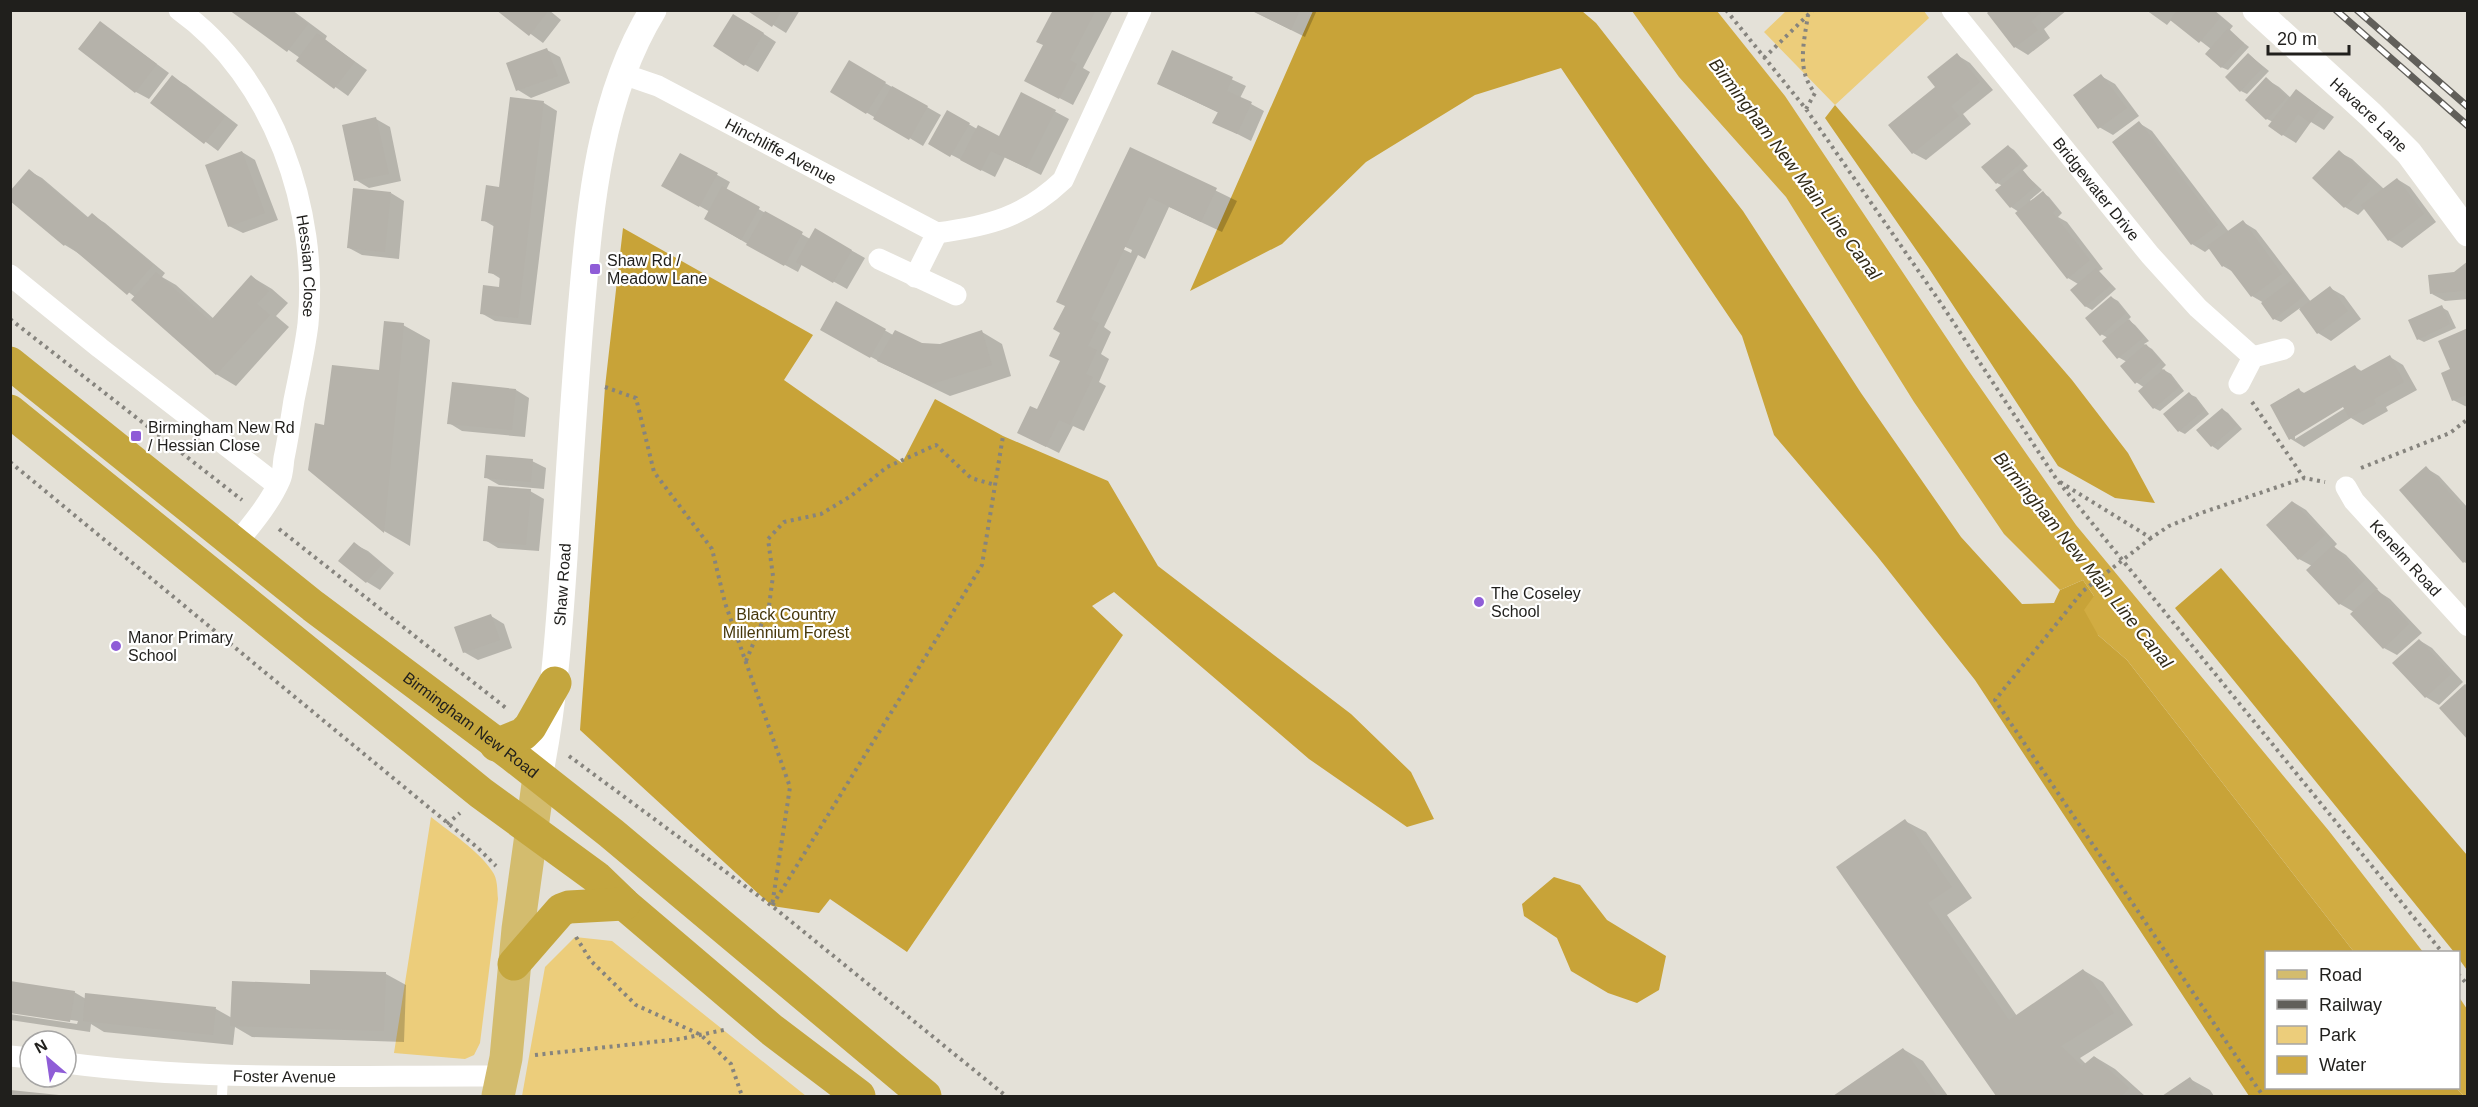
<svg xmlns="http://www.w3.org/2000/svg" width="2478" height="1107" viewBox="0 0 2478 1107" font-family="Arial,sans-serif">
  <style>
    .green { fill: #eccd7b }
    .forest { fill: #c8a338 }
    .water { fill: #d1ac42 }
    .shadow { fill: #0003; fill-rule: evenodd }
    .building { fill: #b5b2aa }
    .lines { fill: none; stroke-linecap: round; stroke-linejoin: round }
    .path { stroke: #86847e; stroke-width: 4; stroke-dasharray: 3 4.5; stroke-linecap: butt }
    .service { stroke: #fff; stroke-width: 10 }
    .minor { stroke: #fff; stroke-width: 21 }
    .tertiary { stroke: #fff; stroke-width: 27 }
    .primary { stroke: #d3bc6e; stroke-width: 33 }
    .trunk { stroke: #c4a63e; stroke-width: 33 }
    .rail-casing { stroke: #615f5a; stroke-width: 7 }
    .rail { stroke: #fff; stroke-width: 4.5; stroke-dasharray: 14; stroke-linecap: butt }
    .poi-dot { fill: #8f5dd7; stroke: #fff; stroke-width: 2 }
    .labels { text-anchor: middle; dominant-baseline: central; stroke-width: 4.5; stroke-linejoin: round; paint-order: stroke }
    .street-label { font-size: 16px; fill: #201f1c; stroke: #fff }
    .poi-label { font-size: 16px; fill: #201f1c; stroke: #fff; text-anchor: start }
    .park-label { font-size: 16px; fill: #46370a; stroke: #fff }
    .water-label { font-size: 18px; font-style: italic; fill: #312a18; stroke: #fff }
  </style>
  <rect width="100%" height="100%" fill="#e4e1d8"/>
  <!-- green -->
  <path class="green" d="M1924,11l5,7 -94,87 -71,-73 22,-21z
    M431,817c20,16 47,33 61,54 6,8 5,18 6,28l-18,144 -6,12 -9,4 -71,-6z
    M575,937l37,4 194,155h-284l23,-129z"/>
  <!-- forest -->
  <path class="forest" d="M1313,11h269l14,12 147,188 118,182 100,144 61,67 32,-1 6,-13 23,-10 11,16 4,39 29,25 227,292h-88v136h190l8,8h-215l-274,-416 -98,-124 -103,-121 -32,-99 -181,-268 -86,27 -109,67 -84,82 -92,47z
    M1835,105l237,275 56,73 27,50 -40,-5 -57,-32 -130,-199 -103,-149z
    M623,228l190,107 -29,45 118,83 33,-64 68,37 105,45 50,85 193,148 60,58 23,47 -27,8 -98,-68 -195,-167 -22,14 31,29 -216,317 -77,-53 -11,14 -47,-7 -192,-176 25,-343z
    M2221,568l246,287v115l-8,-11 -1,-7h-4l-279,-344z
    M1554,877l26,8 27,35 59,36 -7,34 -22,13 -29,-10 -37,-22 -14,-33 -33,-22 -2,-12z"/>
  <!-- water -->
  <path class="water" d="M1632,11h85l68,85 181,271 110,158 253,306 94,121h-69l-227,-292 -29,-25 -14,-25 10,-14 -11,-16 -23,10 -56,-56 -90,-132 -128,-205 -107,-120z
    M2459,997l8,12v87h-3l-8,-8h2z"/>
  <!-- shadow -->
  <path class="shadow" d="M232,10h60l35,26 -2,4 42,30 -19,26 -50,-36 2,-2z
    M498,10h51l12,10 -18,23z
    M749,10h51l-14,23z
    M1054,10h59l-30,58 7,4 -17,33 -33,-17 5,-43z
    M1251,10h66l-12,27z
    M1993,10h74l-23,19 6,9 -22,17 -13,-8z
    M2146,10h68l19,16 -4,5 20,16 -21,23 -7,-3 -10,-18 -39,-30 -5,6z
    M101,23l68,50 -20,26 -13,-7z
    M747,23l29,19 -18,30 -14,-8z
    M547,50l13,7 10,26 -39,15 -13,-8z
    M1173,52l73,34 -6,12 24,13 -13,30 -37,-19 5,-9 -60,-29z
    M2248,54l21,17 -22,23 -6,-3z
    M1957,55l13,8 23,27 -30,24 8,10 -45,36 -13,-7 24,-66z
    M850,63l91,52 -18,31 -91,-54z
    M2101,76l14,8 24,32 -26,19 -14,-8z
    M172,77l14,8 52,40 -20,26 -66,-49z
    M2266,79l13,8 12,11 6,-7 37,26 -10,13 -13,-8 -15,21 -13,-8 -10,-13 -6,-3z
    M1022,94l47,25 -28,56 -36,-18 -10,20 -65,-33 18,-32 29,17 22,9z
    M511,99l33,4 13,8 -26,214 -36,-4 -14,-8 19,-24 1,-10 -11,-7 5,-45 -12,-7 17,-32z
    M376,119l14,8 11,54 -32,7 -13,-8z
    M2139,123l13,8 77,101 14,-10 13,8 55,72 19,-14 14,8 17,23 -30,22 -13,-8 -18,-25 -19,14 -7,-3 -10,-16 -12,-7 -17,-23 -12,-7 -13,-18 -5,4 -13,-8z
    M2008,146l6,4 14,16 -6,5 20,19 -12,10 2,2 11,-9 6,4 13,16 -4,4 9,5 36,47 -4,2 17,18 -24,21 -7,-4 -7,-22 -10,-6 -49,-66 -8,-5 -8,-21 -6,-3z
    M1131,149l106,52 -15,31 -53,-25 -24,52 -7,-4 -34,72 7,5 -10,22 8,5 -10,23 7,4 -22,45 -11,-5 -14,27 -40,-20 18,-22 24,-50 1,-28 4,-26zM1110,240l22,10 -1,3 -21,-10z
    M242,152l13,8 23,60 -35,13 -14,-7z
    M2339,152l13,7 32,30 13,-10 13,8 26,35 -34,26 -13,-8 -24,-32 -7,7 -13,-8z
    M681,155l49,27 -4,8 84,49 5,-9 50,28 -18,31 -45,-25 -4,8 -37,-20 -55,-33 4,-7 -47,-27z
    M29,171l13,7 47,40 3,-3 13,8 60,50 -3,4 14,8 38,34 38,-42 20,12 16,14 -12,13 13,11 -53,59 -20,-12 -81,-77 -57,-44 -13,-8 -55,-46z
    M391,193l13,8 -5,58 -37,-4 -13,-7z
    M2468,263v36l-23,2 -13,-7z
    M2111,297l7,4 13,16 -3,3 7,5 14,16 -5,3 8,5 14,16 -4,4 9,5 13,17 -24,20 -6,-3 -9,-20 -9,-6 -9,-20 -9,-5 -10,-19 -7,-4z
    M837,303l56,32 29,10h18l42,-13 20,12 9,32 -61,20 -66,-32 -62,-34z
    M2441,307l7,4 8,17 -32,14 -6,-3z
    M403,325l27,15 -20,206 -26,-15 -74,-62 16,-42 55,-56z
    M2468,330v77h-1l-14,-7 -2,-30z
    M2390,357l13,8 14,25 -31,17 2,4 -25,14 -12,-7 -47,29 -13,-8 -19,-34 27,-15 7,4 49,-27 8,5zM2348,402l2,3 -55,34v-4z
    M516,390l13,8 -4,39 -63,-6 -13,-8z
    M2189,394l7,3 13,17 -24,20 -6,-3z
    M2222,409l6,4 14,16 -24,21 -6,-4z
    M532,461l14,7 -2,21 -45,-4 -14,-8z
    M2426,468l13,8 29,32v56l-4,-2z
    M530,491l14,8 -5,52 -41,-3 -13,-8z
    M2293,502l13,8 31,34 -3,3 12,8 32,34 -2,1 14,9 32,34 -25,22 -13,-7 -30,-36 -14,-8 -28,-38 -13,-7z
    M354,544l14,7 26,22 -14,17 -13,-8 -26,-21z
    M491,616l13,8 8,24 -34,12 -14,-8z
    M2419,640l13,8 31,34 -24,23 -13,-8z
    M1905,821l21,11 46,66 -25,17 70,101 66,-46 20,12 30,43 -53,33 6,6 9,-7 20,12 30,27h-148l-159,-229z
    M312,971l74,3 20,11 -2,57 -152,-5 -17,-10 -2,18 -129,-13 -13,-8 -1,8 -80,-12v-6l67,10 1,-3 -68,-10 64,-19 12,7 130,10 16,9 79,-33z
    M1903,1049l20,12 25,35h-113z
    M2190,1079l20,11 4,6h-50z
    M10,1092l49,4h-49z"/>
  <!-- building -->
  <path class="building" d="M229,10h61l18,14 -21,28z
    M496,10h53l-20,26z
    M746,10h36l-10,17z
    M1053,10h43l-26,50 7,4 -18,35 -35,-18 19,-36 -7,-3z
    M1250,10h50l-9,20z
    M1990,10h54l-13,11 7,9 -24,18 -27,-35z
    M2177,10h35l9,7 -22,26 -29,-23z
    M733,14l31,19 -20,33 -31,-20z
    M100,21l57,43 -22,29 -57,-44z
    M2228,28l16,15 -23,25 -16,-14z
    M317,33l38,29 -21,27 -38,-28z
    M547,48l11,28 -42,15 -10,-28z
    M1172,50l61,27 -6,14 25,11 -15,32 -25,-11 6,-11 -61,-28z
    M1957,53l23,29 -29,24 8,10 -47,38 -24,-29 47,-38 -8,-10z
    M2248,53l15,14 -23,25 -15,-15z
    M849,60l37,22 -20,32 -36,-22z
    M2101,74l26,34 -29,21 -25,-34z
    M172,75l53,42 -21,27 -54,-41z
    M2266,77l21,20 -21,23 -21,-20z
    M892,86l36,20 -19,34 -36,-21z
    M2296,89l25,19 -11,15 -12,-9 -16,22 -14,-10z
    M1021,92l35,18 -29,58 -36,-17 -10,20 -21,-11 18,-35 21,11z
    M510,97l34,4 -26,217 -38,-4 3,-29 16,2 1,-12 -12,-2 6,-51 -13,-1 5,-36 13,2z
    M947,110l23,13 -20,34 -22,-13z
    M376,117l13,57 -35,7 -12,-56z
    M2139,121l79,104 -27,20 -79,-103z
    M2008,145l14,17 -26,22 -15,-17z
    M1130,147l87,41 -16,34 -52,-25 -58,122 8,4 -11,23 9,4 -11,24 7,3 -23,48 -11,-5 -13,27 -29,-14 13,-27 7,3 23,-48 -11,-5 11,-23 -7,-4 12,-23 -9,-4z
    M2339,150l32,30 -27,28 -32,-30z
    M242,151l23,62 -37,14 -23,-62z
    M680,153l38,20 -19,34 -38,-21z
    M29,169l58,49 5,-5 61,52 -26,30 -61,-52 -2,3 -54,-45v-10z
    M2022,169l14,17 -26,22 -15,-18z
    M2397,178l27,36 -36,27 -27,-36z
    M722,186l38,21 -19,33 -37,-21z
    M353,188l38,4 -6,60 -38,-4z
    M2043,191l14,18 -4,4 37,47 -23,19 -52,-66z
    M765,211l38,21 -19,34 -38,-21z
    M2243,220l39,54 -31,23 -25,-33 -4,3 -15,-21z
    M815,228l37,22 -19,33 -37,-21z
    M2468,261v35l-5,-5 -33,3 -2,-19 26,-3z
    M2096,268l15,17 -26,22 -15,-17z
    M156,272l54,49 41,-46 18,16 -12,13 13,11 -54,60 -85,-75z
    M2292,280l12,16 -31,24 -12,-17z
    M2330,286l18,25 -31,23 -18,-25z
    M2111,296l15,17 -26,23 -15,-18z
    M836,301l50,28 -16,29 -50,-28z
    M2442,305l8,19 -33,16 -9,-20z
    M2129,319l15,18 -27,22 -15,-18z
    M384,321l20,2 -20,210 -76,-63 7,-47 9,2 8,-60 47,5z
    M2468,328v34l-3,1 3,6v25l-16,7 -11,-28 9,-4 -12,-28z
    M895,330l27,13 18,1 42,-14 10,35 -63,20 -52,-24z
    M2146,344l15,17 -26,23 -15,-18z
    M2390,355l14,27 -30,17 2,5 -27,14 -6,-11 -54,33 -19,-35 29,-17 3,6 53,-29 4,7z
    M2164,369l15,18 -26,22 -15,-18z
    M452,382l64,7 -4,41 -65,-6z
    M2189,392l15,18 -26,22 -15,-18z
    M2222,408l15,17 -26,22 -15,-17z
    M486,455l47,4 -2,23 -47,-4z
    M2426,466l42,48v45l-5,4 -64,-73z
    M488,486l43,3 -5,56 -43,-4z
    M2292,501l33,34 -27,25 -32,-35z
    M354,542l28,22 -16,19 -28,-22z
    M2333,545l32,35 -26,25 -33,-35z
    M2377,589l32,35 -26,25 -33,-35z
    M491,614l9,26 -37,13 -9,-26z
    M2419,639l32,35 -26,24 -33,-35z
    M2465,684l3,2v54l-29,-32z
    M1905,819l47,68 -24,16 81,117 74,-51 31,44 -53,33 21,20 12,-10 35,32 -7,8h-126l-160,-229z
    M310,970l76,2 -2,59 -154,-5 2,-45 78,3z
    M10,981l65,10 -5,31 -60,-9z
    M85,993l131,14 -3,28 -130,-14z
    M1903,1048l34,48h-104z
    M2190,1077l13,19h-41z
    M10,1090l49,5v1h-49z"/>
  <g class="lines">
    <!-- path -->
    <path class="path" d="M1726,10l80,99 134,193 117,178 385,472
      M1764,58l49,-48
      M1806,109l9,-16c-19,-23 -11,-50 -7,-78
      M10,319l232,181
      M605,387l31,11 18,74 58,77 13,54 65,184 -18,119 210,-341 21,-129
      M2252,402l52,76
      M10,462l468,386 18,18
      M2361,468l89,-35 18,-14
      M2060,482l91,56 18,-12 32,-13 103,-35 21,4
      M279,529l227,179
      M2151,538l-68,53 -88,109 268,396
      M746,661l23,-55 4,-30 -5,-37 16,-17 37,-8 30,-18 36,-29 49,-22 35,33 24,7
      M569,756l203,150 234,190
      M447,824l13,-11
      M576,937l15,24 45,44 65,30 30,29 11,32
      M2458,974l10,11
      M535,1055l145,-16 44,-9"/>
    <!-- service -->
    <path class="service" d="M222,1096l1,-21"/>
    <!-- minor -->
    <g class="minor">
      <path id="s1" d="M179,10c95,68 140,200 129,314 -3,25 -9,51 -14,76 -3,19 -6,39 -10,58 -1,7 -1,16 -4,22 -10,23 -28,44 -44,64"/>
      <path id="s2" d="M1952,10l198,245 48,53 55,49"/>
      <path id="s3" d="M623,74l35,12 279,147c52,-7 87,-16 126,-53l78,-170"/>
      <path d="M879,259l77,36"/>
      <path d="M10,275l90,73 177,137"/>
      <path d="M915,277l22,-44"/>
      <path d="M2239,384l14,-27 31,-8"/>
      <path id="s4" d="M2346,487l8,14 114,125"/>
      <path d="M10,1056l20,2"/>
      <path id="s5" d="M66,1063c144,19 291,12 436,13"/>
    </g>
    <!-- tertiary -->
    <g class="tertiary">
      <path id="s6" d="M2256,10l115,105 38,38 59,80"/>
      <path id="s7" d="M539,777c15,-73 20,-146 25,-220 5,-82 10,-163 17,-245 9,-102 17,-212 72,-302"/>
    </g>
    <!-- primary -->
    <path class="primary" d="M498,1096l8,-38 12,-129 21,-152"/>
    <!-- trunk -->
    <g class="trunk">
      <path id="s8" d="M10,363l303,243 199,149 99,78 314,263"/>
      <path d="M10,411l471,382 115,84 28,27 148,126 87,66"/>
      <path d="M496,745l27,-11 7,-7 25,-44"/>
      <path d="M514,964l47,-54 8,-3 55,-3"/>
    </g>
    <!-- rail casing -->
    <g class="rail-casing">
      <path id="rail" d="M2336,10l132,116
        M2357,10l111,97"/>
    </g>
    <!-- rail -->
    <use href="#rail" class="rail"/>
  </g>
  <!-- markers -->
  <g class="poi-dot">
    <rect x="589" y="263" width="12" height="12" rx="3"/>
    <rect x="130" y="430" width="12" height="12" rx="3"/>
    <circle cx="1479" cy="602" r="6"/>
    <circle cx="116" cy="646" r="6"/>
  </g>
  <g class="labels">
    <!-- street labels -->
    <g class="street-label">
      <text stroke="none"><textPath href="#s6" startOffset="154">Havacre Lane</textPath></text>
      <text stroke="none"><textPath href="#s3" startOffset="176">Hinchliffe Avenue</textPath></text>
      <text stroke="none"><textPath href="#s2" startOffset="230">Bridgewater Drive</textPath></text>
      <text stroke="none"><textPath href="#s1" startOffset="296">Hessian Close</textPath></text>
      <text stroke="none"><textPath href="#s4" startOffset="93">Kenelm Road</textPath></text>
      <text stroke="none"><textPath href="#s7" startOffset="194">Shaw Road</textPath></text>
      <text stroke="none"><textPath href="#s8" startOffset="586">Birmingham New Road</textPath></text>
      <text stroke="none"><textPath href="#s5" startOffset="219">Foster Avenue</textPath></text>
    </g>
    <!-- poi labels -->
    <g class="poi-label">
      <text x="607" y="260">Shaw Rd /<tspan x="607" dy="18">Meadow Lane</tspan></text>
      <text x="148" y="427">Birmingham New Rd<tspan x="148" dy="18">/ Hessian Close</tspan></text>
      <text x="1491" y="593">The Coseley<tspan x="1491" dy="18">School</tspan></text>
      <text x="128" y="637">Manor Primary<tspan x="128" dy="18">School</tspan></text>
    </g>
    <!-- park labels -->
    <g class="park-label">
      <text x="786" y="614">Black Country<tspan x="786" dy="18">Millennium Forest</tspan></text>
    </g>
    <!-- water labels -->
    <g class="water-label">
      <text transform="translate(1795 169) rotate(53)">Birmingham New Main Line Canal</text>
      <text transform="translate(2083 560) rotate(51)">Birmingham New Main Line Canal</text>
    </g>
  </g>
  <!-- border -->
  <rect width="2478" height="1107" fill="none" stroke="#201f1c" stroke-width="24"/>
  <!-- legend -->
  <rect x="2265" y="951" width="195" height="138" fill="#ffffff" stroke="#a6a5a4" stroke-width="1.5"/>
  <rect x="2277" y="970" width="30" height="9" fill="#d3bc6e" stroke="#a6a5a4" stroke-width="1.5"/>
  <text x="2319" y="981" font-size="18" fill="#201f1c">Road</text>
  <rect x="2277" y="1000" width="30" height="9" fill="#615f5a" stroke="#a6a5a4" stroke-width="1.5"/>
  <text x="2319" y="1011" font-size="18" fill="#201f1c">Railway</text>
  <rect x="2277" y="1026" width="30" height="18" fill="#eccd7b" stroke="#a6a5a4" stroke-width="1.5"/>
  <text x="2319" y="1041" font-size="18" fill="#201f1c">Park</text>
  <rect x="2277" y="1056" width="30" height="18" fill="#d1ac42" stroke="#a6a5a4" stroke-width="1.5"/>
  <text x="2319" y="1071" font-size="18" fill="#201f1c">Water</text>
  <!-- north arrow -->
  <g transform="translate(48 1059) rotate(331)"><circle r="28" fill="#ffffff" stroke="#a6a5a4" stroke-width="1.5"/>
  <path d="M0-4.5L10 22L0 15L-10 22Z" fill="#8f5dd7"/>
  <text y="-9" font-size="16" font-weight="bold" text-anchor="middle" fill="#201f1c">N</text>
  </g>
  <!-- scale -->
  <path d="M2268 45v9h81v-9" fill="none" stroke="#201f1c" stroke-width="3"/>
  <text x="2277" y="45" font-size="18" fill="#201f1c" stroke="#ffffff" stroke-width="4.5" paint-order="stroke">20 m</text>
</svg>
